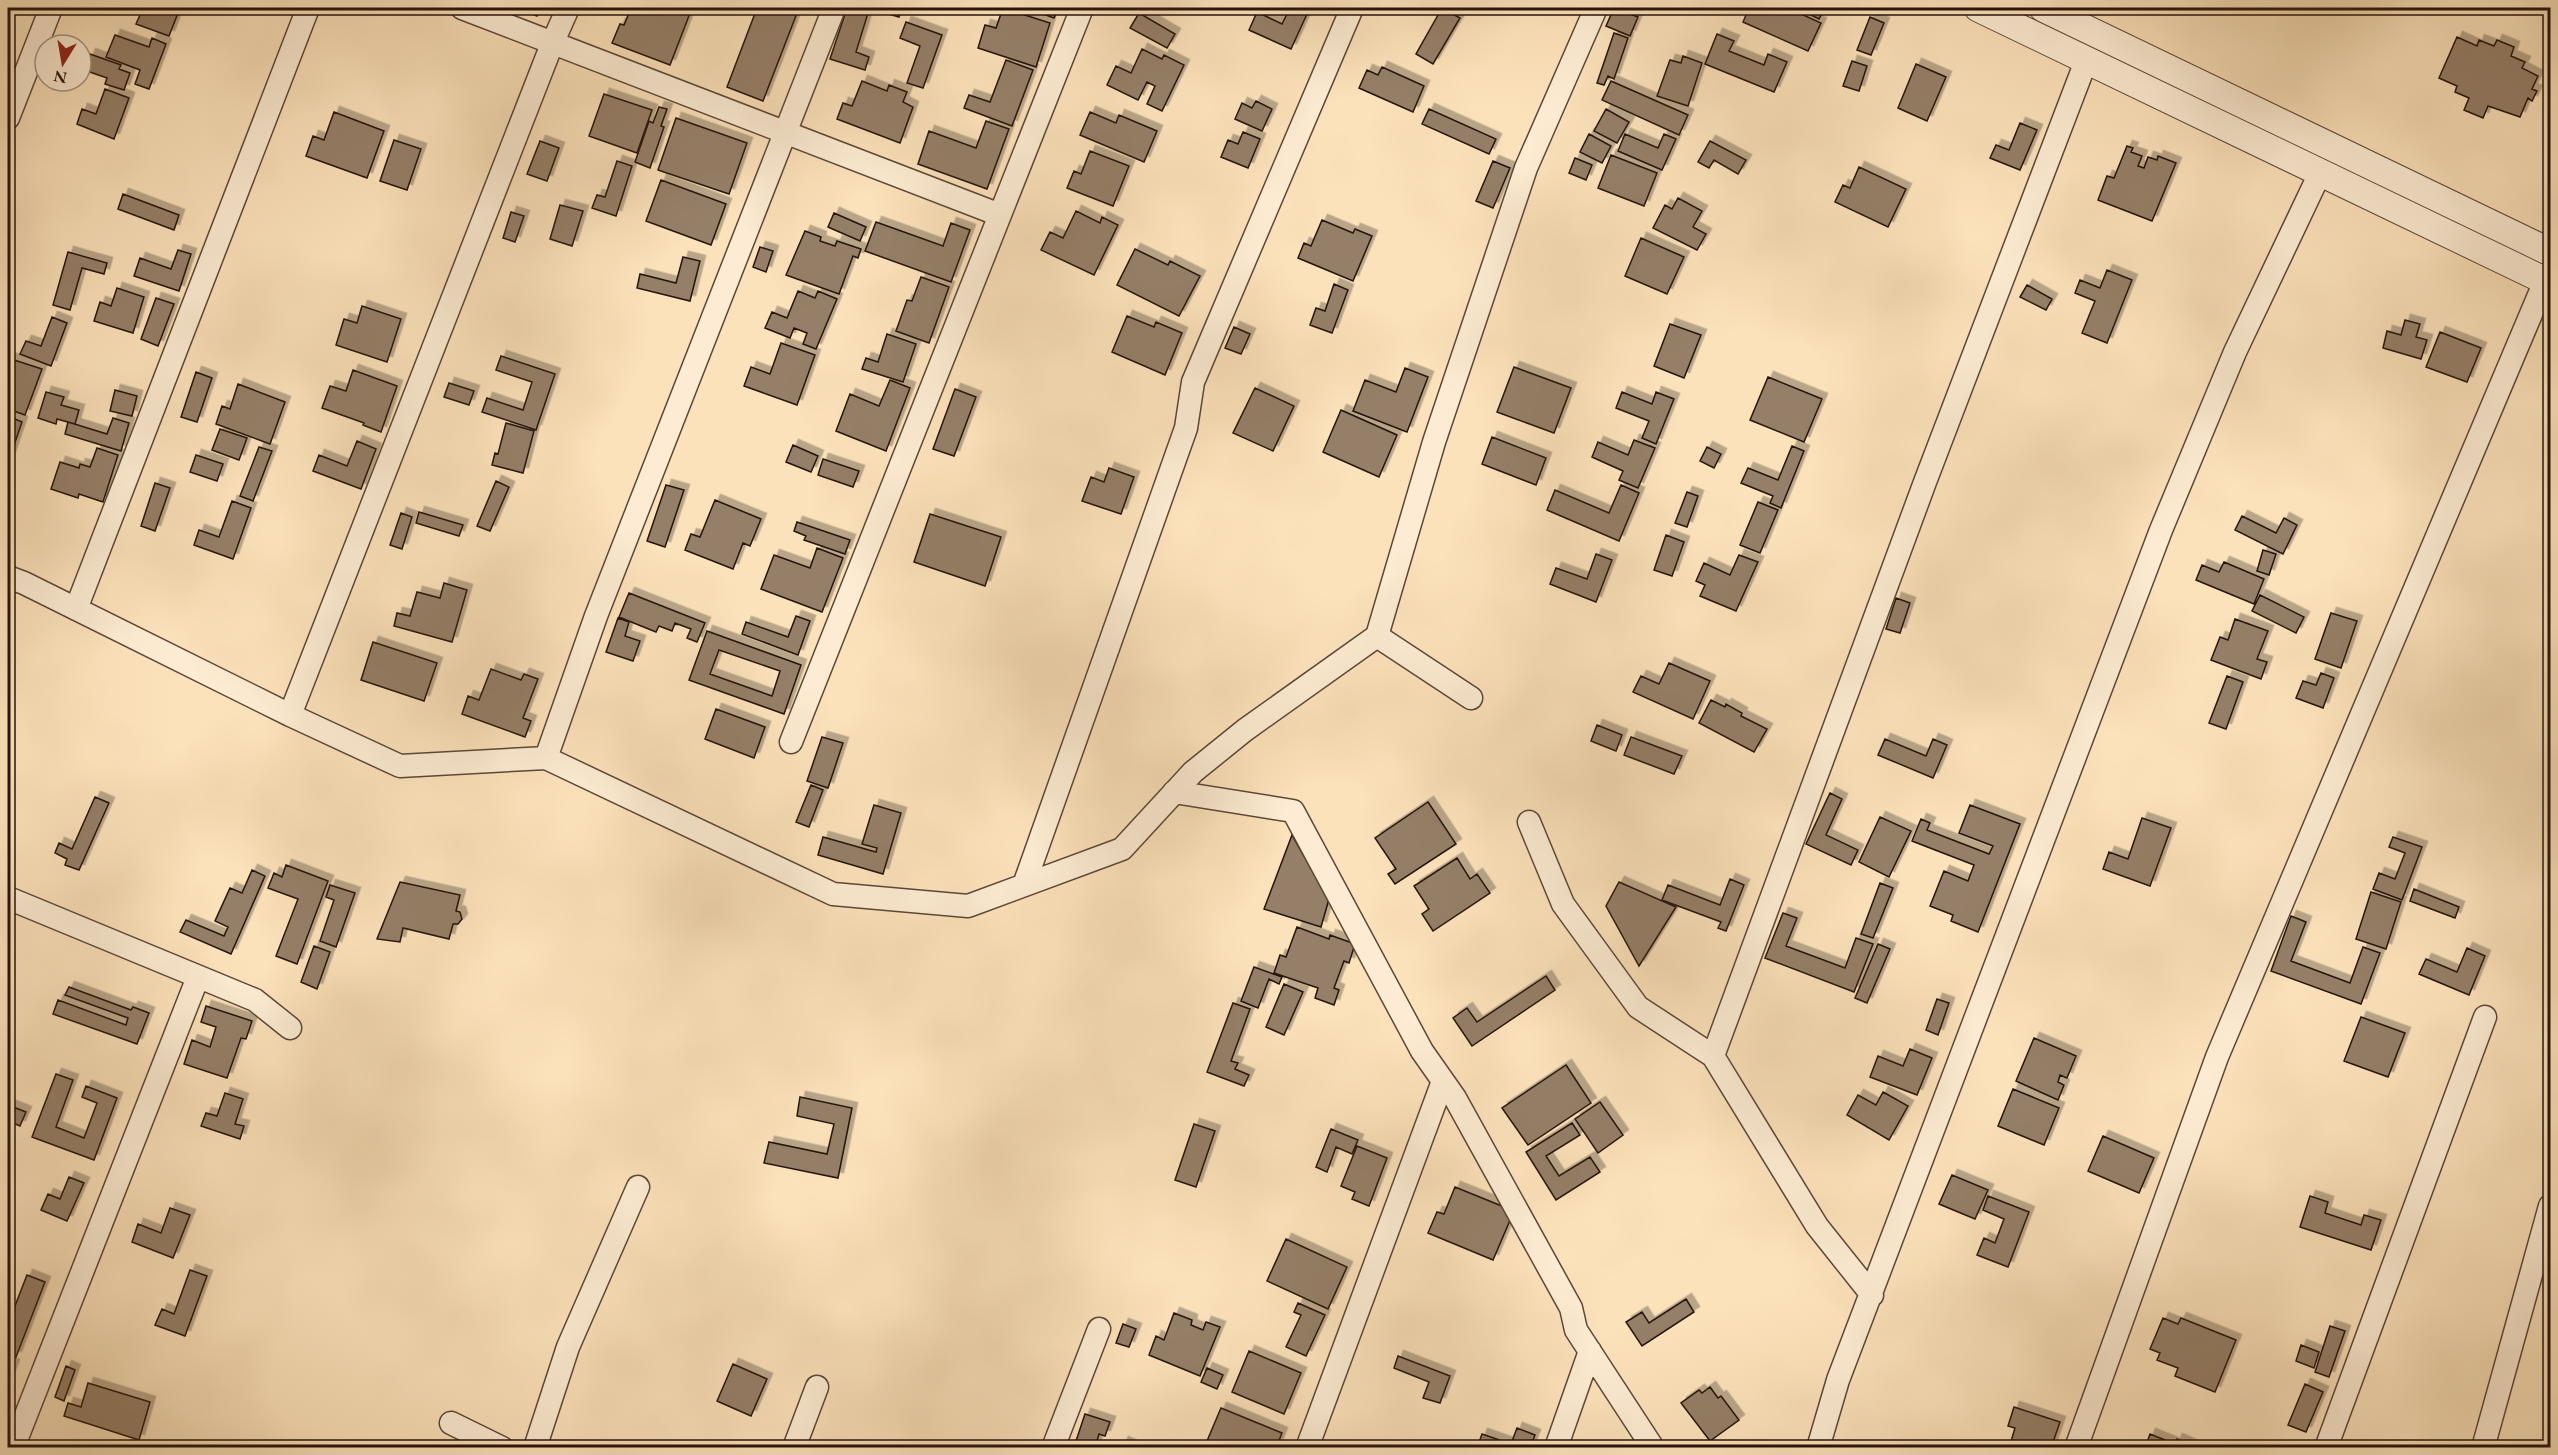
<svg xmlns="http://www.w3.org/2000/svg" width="2558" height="1455" viewBox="0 0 2558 1455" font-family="'EB Garamond',serif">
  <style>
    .building { fill: #957f67; stroke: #25130c; stroke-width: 1.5; fill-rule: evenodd; filter: url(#shadow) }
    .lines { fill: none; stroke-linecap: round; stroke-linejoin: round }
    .minor-casing { stroke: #5b4738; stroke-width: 25 }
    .tertiary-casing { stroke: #5b4738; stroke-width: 29 }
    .minor { stroke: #fdecd3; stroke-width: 22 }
    .tertiary { stroke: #fdecd3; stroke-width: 27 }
  </style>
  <defs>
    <filter id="shadow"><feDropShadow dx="5.5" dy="-5.5" stdDeviation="0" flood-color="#0004"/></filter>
  </defs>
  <rect width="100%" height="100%" fill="#fce2bb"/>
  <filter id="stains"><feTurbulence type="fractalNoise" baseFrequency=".00333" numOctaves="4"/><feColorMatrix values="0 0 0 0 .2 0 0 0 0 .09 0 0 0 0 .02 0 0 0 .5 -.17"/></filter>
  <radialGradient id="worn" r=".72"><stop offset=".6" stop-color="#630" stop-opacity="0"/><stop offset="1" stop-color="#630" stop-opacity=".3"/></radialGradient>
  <!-- building -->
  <path class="building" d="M97,8h17l-3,5z
    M143,8h37l-11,28 -33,-12z
    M517,8h23l-3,8z
    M631,8h61l-22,57 -58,-22 8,-19 4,1z
    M757,8h42l-36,93 -36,-14z
    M847,8l21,5 -12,39 13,5 -4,13 -35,-11z
    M868,8h34l-3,9z
    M1003,8l47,15 -14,44 -58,-19 7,-23 11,3z
    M1027,8h32l-5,10z
    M1290,8l17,6 -16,35 -42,-19 8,-18 25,12z
    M1442,8l18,10 -27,46 -17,-10z
    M1614,8l24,9 -8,19 -24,-10z
    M1749,8h39l33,15 -13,28 -65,-29z
    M1797,8h20l6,3 -4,8z
    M1139,13l36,21 -8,14 -37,-20z
    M1870,17l14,6 -13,32 -14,-5z
    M906,22l36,13 -19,53 -16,-5 13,-37 -20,-8z
    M1614,33l14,5 -14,41 -6,-3 -4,9 -7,-2z
    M1717,34l17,7 -5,10 35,14 4,-11 19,8 -13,30 -69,-28z
    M115,35l34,12 3,-9 14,6 -17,45 -14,-5 5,-14 -34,-13z
    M2457,37l20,9 2,-6 15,6 3,-6 17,7 -3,9 14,6 -3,6 16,8 -6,13 5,2 -5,10 -4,-3 -8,19 -32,-11 -5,12 -19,-8 5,-12 -14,-6 2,-6 -18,-8z
    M1142,49l20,10 2,-4 20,10 -22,46 -15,-7 8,-18 -8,-4 -9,18 -31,-15 9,-19 15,7z
    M90,54l31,11 -2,4 11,4 -6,17 -19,-6 2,-6 -23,-8z
    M1683,56l19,7 -14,43 -31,-10 13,-36 11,3z
    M1006,60l27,10 -21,56 -48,-18 5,-13 21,7z
    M1852,61l15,5 -8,25 -16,-5z
    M1916,64l30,13 -19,44 -29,-13z
    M1382,67l42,19 -11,26 -54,-24 8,-18 11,5z
    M862,81l25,10 2,-6 18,7 -4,10 10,5 -13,36 -63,-24 6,-16 9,3z
    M1611,81l77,34 -9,20 -77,-35z
    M105,89l24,9 -15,41 -37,-15 5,-15 14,5z
    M604,94l48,16 -15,43 -48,-17z
    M1256,101l16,8 -10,22 -27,-12 7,-16 10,5z
    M659,107l8,2 -6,17 3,1 -14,41 -15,-6 14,-41 4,2z
    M1429,109l67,30 -7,15 -67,-30z
    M1606,109l23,13 -12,21 -23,-12z
    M334,112l50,19 -17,47 -61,-22 7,-20 11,4z
    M1090,112l26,11 3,-8 38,16 -13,31 -64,-27z
    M676,118l71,25 -18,51 -71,-24z
    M986,121l23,8 -22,60 -69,-25 11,-33 47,17z
    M2020,123l17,7 -17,40 -30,-12 6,-13 13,5z
    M1243,132l17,7 -12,29 -27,-11 7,-17 10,4z
    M1589,134l22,12 -9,17 -22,-11z
    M1625,134l33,14 6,-14 12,5 -14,31 -44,-19z
    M394,140l27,9 -14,41 -27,-9z
    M540,141l19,7 -12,33 -20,-7z
    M1710,141l36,19 -8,14 -24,-14 -5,8 -11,-6z
    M2127,146l6,2 -2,4 11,4 -4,10 6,2 4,-11 9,3 1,-4 18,7 -24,58 -54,-21 9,-24 7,2z
    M1090,151l39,15 -16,40 -46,-18 7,-17 7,3z
    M1611,155l46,18 -13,33 -46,-18z
    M1575,158l17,7 -6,15 -17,-7z
    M617,161l15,5 -16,50 -24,-8 5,-13 8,2z
    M1493,161l17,7 -17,40 -17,-7z
    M1859,167l47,22 -18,38 -53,-25 8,-17 7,3z
    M661,180l65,24 -15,41 -65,-24z
    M123,194l56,21 -5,15 -56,-21z
    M1678,198l24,13 -9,16 13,7 -9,16 -44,-22 12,-23 7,4z
    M560,205l23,6 -11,35 -22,-7z
    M1076,211l24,12 2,-6 16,8 -24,50 -53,-25 9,-18 13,6z
    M511,212l13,4 -9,26 -12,-4z
    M834,213l32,14 -6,14 -32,-14z
    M1322,220l31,13 2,-4 17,7 -19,45 -55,-23 6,-15 7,3z
    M876,222l67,24 8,-23 19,7 -19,52 -86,-31z
    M805,231l16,6 -1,4 15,5 2,-5 24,8 -3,9 -5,-2 -14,38 -53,-19z
    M1641,238l43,19 -17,37 -42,-18z
    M760,247l13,4 -7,21 -13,-5z
    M1135,249l33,16 2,-4 30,15 -21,40 -62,-31z
    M178,250l13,4 -12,37 -45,-15 6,-18 31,11z
    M68,252l39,11 -3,11 -22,-6 -12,42 -17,-5z
    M683,257l17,4 -10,40 -53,-13 3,-14 36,9z
    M2107,270l25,10 -25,63 -25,-10 13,-32 -20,-8 5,-13 20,8z
    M921,277l28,10 -20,56 -33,-12 11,-31 5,1z
    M1334,284l14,6 -16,43 -22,-8 6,-17 9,3z
    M2027,285l25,14 -6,11 -26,-13z
    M117,288l27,9 -11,36 -39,-12 6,-19 11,4z
    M798,291l17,7 3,-7 19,8 -21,50 -13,-5 4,-11 -13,-5 -4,10 -25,-10 7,-16 15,6z
    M156,298l18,6 -16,42 -17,-7z
    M362,306l39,13 -14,43 -51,-17 8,-26 13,4z
    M1127,316l27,11 2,-5 26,11 -17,42 -53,-23z
    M52,317l15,6 -16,43 -31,-12 6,-13 15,5z
    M2405,320l15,4 -4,13 11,3 -6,19 -38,-11 4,-17 14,4z
    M1670,324l31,11 -17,43 -30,-12z
    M1234,327l16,7 -9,20 -16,-6z
    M2440,332l41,16 -14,34 -41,-15z
    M887,334l29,10 -13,38 -41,-13 4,-11 12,4z
    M781,343l34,12 -18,50 -53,-19 7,-19 19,7z
    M501,356l54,18 -19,56 -54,-18 5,-14 36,12 9,-28 -36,-12z
    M8,358l34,11 -17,46 -17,-6z
    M1514,367l57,21 -17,45 -57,-21z
    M1405,368l23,9 -21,55 -54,-21 12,-31 31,12z
    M353,370l44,16 -16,46 -18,-7 1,-2 -42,-15 8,-22 16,5z
    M196,372l16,6 -15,44 -16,-5z
    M1768,377l54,22 -18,43 -54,-22z
    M890,380l20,8 -24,63 -50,-20 14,-37 29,12z
    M449,383l25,8 -5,14 -25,-8z
    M238,384l47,18 -15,42 -54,-20 6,-18 8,3z
    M1255,388l39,18 -21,45 -40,-18z
    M955,389l21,8 -22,59 -21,-7z
    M115,390l22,6 -5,20 -22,-5z
    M46,392l18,5 -3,8 18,5 -4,14 -18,-5 -1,5 -18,-6z
    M1622,392l30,12 4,-12 18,7 -18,45 -14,-6 7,-17 -33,-13z
    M1341,410l56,25 -18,42 -56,-25z
    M8,416l14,6 -14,41z
    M113,418l16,5 -8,28 -56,-17 3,-12 39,12z
    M506,423l28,8 -11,42 -31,-8 3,-12 3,1z
    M220,429l27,9 -8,22 -27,-10z
    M1492,437l54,21 -10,27 -54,-21z
    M1634,440l21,8 -17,40 -19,-8 4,-9 -31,-14 6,-15 30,13z
    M357,441l19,8 -15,40 -48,-18 6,-16 28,11z
    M793,445l25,11 -7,16 -25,-10z
    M1792,446l12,5 -23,57 -11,-5 3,-7 -32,-13 7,-15 30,12z
    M259,447l13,4 -19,50 -13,-5z
    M1707,447l14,7 -7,14 -14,-7z
    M97,448l21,7 -15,47 -24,-8 -1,4 -27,-9 9,-27 19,6 1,-4 10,3z
    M196,455l27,9 -6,17 -27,-9z
    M823,459l36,12 -6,16 -35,-12z
    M1109,468l25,9 -13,37 -39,-13 9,-24 13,5z
    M496,481l13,6 -19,44 -13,-5z
    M155,483l15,5 -15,43 -14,-5z
    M666,485l18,5 -19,57 -18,-6z
    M1621,485l18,8 -20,48 -72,-31 8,-20 54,23z
    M1687,492l11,4 -11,31 -12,-4z
    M715,500l46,19 -11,27 -7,-3 -10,26 -48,-19 6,-16 9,3z
    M232,501l19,7 -18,51 -39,-14 5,-15 20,7z
    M1758,502l20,8 -18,43 -20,-8z
    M419,512l44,13 -4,11 -43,-13z
    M401,513l11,4 -10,32 -12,-4z
    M930,514l71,23 -16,49 -71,-24z
    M2242,516l34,17 8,-15 13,7 -14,29 -48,-24z
    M797,522l53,18 -5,14 -41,-14 2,-4 -12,-5z
    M1666,535l18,7 -12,34 -18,-6z
    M817,548l26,10 -21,54 -61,-23 13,-34 36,13z
    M2263,550l13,4 -7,21 -12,-4z
    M1596,554l16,6 -16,42 -46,-18 6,-16 31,11z
    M1739,555l19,7 -22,49 -36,-15 5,-11 -9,-4 8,-18 26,12z
    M2224,562l40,17 -10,25 -58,-24 6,-15 17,7z
    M444,583l23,7 -15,52 -58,-16 3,-13 13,3 7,-24 23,6z
    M629,593l76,30 -8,19 -10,-4 4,-9 -16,-6 -3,8 -13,-5 -3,6 -37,-15z
    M2260,595l44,22 -8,16 -44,-22z
    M1896,598l14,5 -10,30 -14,-4z
    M2331,613l26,8 -16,47 -26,-9z
    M796,616l14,5 -12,34 -56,-21 4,-12 42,15z
    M618,618l11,4 -4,14 15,5 -7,20 -27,-9z
    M2235,619l33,12 -11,28 10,3 -6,17 -50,-19 9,-23 8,3z
    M707,631l94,34 -17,49 -95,-34zM719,650l61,21 -8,25 -62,-22z
    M373,642l64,21 -13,38 -63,-21z
    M1669,663l41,18 -17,38 -60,-27 8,-16 18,8z
    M491,669l30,11 3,-6 14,5 -15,39 8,3 -6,16 -63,-23 6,-18 11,4z
    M2321,673l13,5 -11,30 -27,-10 7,-17 13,4z
    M2227,676l16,6 -17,47 -17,-6z
    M1711,700l14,7 1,-3 16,9 -1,3 26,13 -13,23 -55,-29z
    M716,709l49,18 -11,31 -49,-19z
    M1597,725l25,10 -6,16 -25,-10z
    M822,737l21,6 -15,45 -21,-7z
    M1631,737l51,19 -8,18 -50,-19z
    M1885,739l41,17 7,-17 14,6 -14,33 -55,-23z
    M811,785l12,5 -14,37 -13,-5z
    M1830,793l12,6 -16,36 32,15 -7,15 -45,-21z
    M95,797l14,6 -30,67 -14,-5 2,-6 -12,-6 4,-10 13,6z
    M1428,802l28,42 -61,40 -7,-10 8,-5 -21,-31z
    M874,805l27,8 -18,61 -65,-19 5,-18 53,15 1,-4 -15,-4z
    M1970,805l50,19 -42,108 -27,-11 2,-6 -23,-9 14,-35 24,10 6,-16 -62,-24 9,-22 9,4 -3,7 62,24 4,-8 -34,-13z
    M1880,817l31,14 -22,46 -30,-15z
    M2142,818l29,10 -21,58 -47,-17 6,-17 19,7z
    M1292,835l37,64 -8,28 -57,-18z
    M2393,837l29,10 -20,53 -29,-11 6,-16 16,6 10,-26 -16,-6z
    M1457,858l13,21 7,-5 13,19 -57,38 -11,-17 7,-5 -15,-23z
    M286,865l42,16 -31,83 -21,-8 22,-57 -30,-11 6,-15 8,4z
    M252,870l13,6 -34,78 -51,-22 6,-12 38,16 4,-9 -13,-6 15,-33 12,5z
    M1730,879l14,6 -18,46 -8,-3 3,-6 -59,-22 6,-15 52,20z
    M400,882l60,13 -4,16 4,1 2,7 -4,5h-5l-4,15 -46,-11 -3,14 -23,-3z
    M1619,882l57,25 -37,59 -33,-60z
    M1880,883l13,5 -20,50 -12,-4z
    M330,885l25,8 -19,54 -16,-6 14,-41 -8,-3z
    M2414,889l45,18 -4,11 -45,-17z
    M2371,892l30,10 -15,47 -30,-10z
    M1783,913l14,5 -11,28 59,22 11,-30 17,6 -19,48 -89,-34z
    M2291,916l15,6 -15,39 59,22 13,-36 17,6 -19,51 -90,-33z
    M1297,927l32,12 1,-4 25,9 -6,19 -5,-2 -10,27 5,2 -5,15 -19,-7 3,-10 -44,-15 6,-18 6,2z
    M1878,944l12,5 -23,54 -12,-5z
    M314,946l16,6 -13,37 -16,-7z
    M2467,948l18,8 -16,39 -50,-21 7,-15 31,13z
    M1254,967l28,10 -3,7 -10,-5 -11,29 -17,-7z
    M1546,976l9,14 -83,56 -19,-28 14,-10 10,14z
    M1284,984l19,8 -19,43 -18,-8z
    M69,987l62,23 2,-3 16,6 -12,31 -84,-30 5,-14 68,25 2,-7 -63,-23z
    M1937,999l12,4 -11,32 -12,-5z
    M1233,1003l17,6 -19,52 7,2 -3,6 14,6 -5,11 -37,-14z
    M206,1006l46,15 -6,18 -5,-1 -14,40 -43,-14 8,-24 18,7 6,-20 -15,-5z
    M2361,1017l44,16 -17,44 -44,-16z
    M2034,1038l42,18 -9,22 -7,-3 -2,7 6,3 -6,15 -42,-19z
    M1910,1049l22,9 -15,37 -47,-18 8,-21 25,10z
    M1566,1065l25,38 -63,42 -26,-37z
    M56,1074l17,6 -17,47 28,11 13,-35 -15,-6 4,-11 31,12 -23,62 -62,-23z
    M2013,1089l46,19 -15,37 -46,-19z
    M1883,1092l25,14 -19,34 -42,-25 11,-20 18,10z
    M225,1093l18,6 -8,25 9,2 -4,13 -39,-13 5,-13 11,3z
    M800,1097l52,11 -14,70 -74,-15 5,-21 58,12 7,-30 -37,-8z
    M1600,1102l23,33 -25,18 -23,-34z
    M8,1105l18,7 -6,14 -12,-5z
    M1572,1123l8,12 -34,21 13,20 31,-19 10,15 -44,28 -30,-48z
    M1194,1124l21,7 -19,56 -21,-7z
    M1331,1129l27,11 -6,14 -16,-7 -9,25 -11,-5z
    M2103,1136l51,22 -15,35 -51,-22z
    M1357,1146l30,12 -18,48 -17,-7 3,-7 -14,-6z
    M1952,1175l36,15 -13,29 -36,-15z
    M69,1177l15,6 -17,38 -26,-11 7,-16 12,5z
    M1455,1187l59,24 -21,49 -65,-27 9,-21 7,2z
    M1988,1196l41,16 -21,55 -31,-12 7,-17 11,5 9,-24 -21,-9z
    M2310,1196l18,6 -3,11 36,12 3,-10 17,5 -10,30 -71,-23z
    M170,1208l20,7 -17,43 -41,-16 6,-18 23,9z
    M1286,1239l61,28 -19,42 -61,-28z
    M190,1270l17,6 -22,60 -30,-11 7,-16 12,5z
    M27,1275l18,7 -29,75 -8,-3v-30z
    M1686,1299l8,13 -52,34 -16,-24 16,-10 7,11z
    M1298,1303l27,12 -19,41 -20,-9 15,-32 -7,-3z
    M1174,1313l18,7 -1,5 12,5 3,-8 14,5 -20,49 -51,-21 7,-19 8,4z
    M2163,1318l15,6 3,-6 55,22 -21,52 -40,-16 3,-8 -21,-8 3,-7 -10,-4z
    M1123,1324l13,5 -7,18 -13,-4z
    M2330,1326l15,5 -16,46 -14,-5z
    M2301,1345l18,7 -5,16 -18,-7z
    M1249,1351l52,22 -17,41 -52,-22z
    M1398,1356l52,20 -10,27 -17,-5 6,-16 -35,-14z
    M8,1362l6,3 -6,16z
    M733,1364l34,15 -16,37 -34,-15z
    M66,1366l9,4 -11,31 -9,-4z
    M1207,1368l16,7 -6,14 -16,-7z
    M88,1383l62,19 -11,38 -75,-24 4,-13 13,4z
    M2305,1384l18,8 -17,40 -18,-7z
    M1710,1387l8,11 3,-2 18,24 -29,21 -29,-38 18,-13 3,3z
    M2014,1407l46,15 -9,26h-42l6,-20 -7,-2z
    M1221,1408l61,25 -6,15h-72z
    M1085,1414l25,8 -5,14 -6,-2 -4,14 -20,-4z
    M1517,1428l18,7 -5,13h-53l5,-14 29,10z
    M2150,1434l25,10 2,-5 16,7 -1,2h-47z
    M1123,1442l13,6h-16z"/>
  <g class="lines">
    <!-- minor casing -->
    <g class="minor-casing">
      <path id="minor" d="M462,8l538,207
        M8,118l43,-110
        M8,577l16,6 266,132 110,51 146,-8 287,136 135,12 154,-57 71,-77 52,-42 132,-94 94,62
        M76,609l232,-601
        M1377,636l57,-194 92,-274 70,-160
        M290,715l262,-671 16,-36
        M791,742l291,-734
        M546,758l50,-142 238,-608
        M1174,792l119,19 129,240 33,47 116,210 5,22 77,118
        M1529,822l34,82 75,103 75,49 104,170 55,69
        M1024,885l162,-457 7,-46 159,-374
        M8,898l247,102 35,28
        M1713,1056l212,-574 161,-421
        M451,1423l51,25
        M13,1448l185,-471
        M535,1448l33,-101 70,-160
        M794,1448l23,-61
        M1053,1448l46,-119
        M1307,1448l136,-367
        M1556,1448l34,-97
        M1818,1448l20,-68 323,-850 74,-178 85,-179
        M2076,1448l141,-391 328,-776
        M2326,1448l159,-431
        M2483,1448l67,-242"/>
    </g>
    <!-- tertiary casing -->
    <g class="tertiary-casing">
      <path id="tertiary" d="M1978,8l572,275
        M2043,8l507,244"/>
    </g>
    <!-- minor -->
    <use href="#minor" class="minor"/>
    <!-- tertiary -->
    <use href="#tertiary" class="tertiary"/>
  </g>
  <!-- margin -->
  <rect width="2558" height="1455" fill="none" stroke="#fce2bb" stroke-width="30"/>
  <rect x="9" y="9" width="2540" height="1437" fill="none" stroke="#25130c" stroke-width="3"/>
  <rect x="15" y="15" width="2528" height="1425" fill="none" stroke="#25130c" stroke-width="1.5"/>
  <!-- north arrow -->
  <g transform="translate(63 63) rotate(191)"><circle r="28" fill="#fdecd3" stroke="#a79583" stroke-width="1.5"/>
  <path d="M0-4.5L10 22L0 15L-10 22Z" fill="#8f2418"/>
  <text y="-9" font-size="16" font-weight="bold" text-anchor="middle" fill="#25130c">N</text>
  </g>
  <rect width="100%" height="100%" filter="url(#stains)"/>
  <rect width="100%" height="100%" fill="url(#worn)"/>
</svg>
